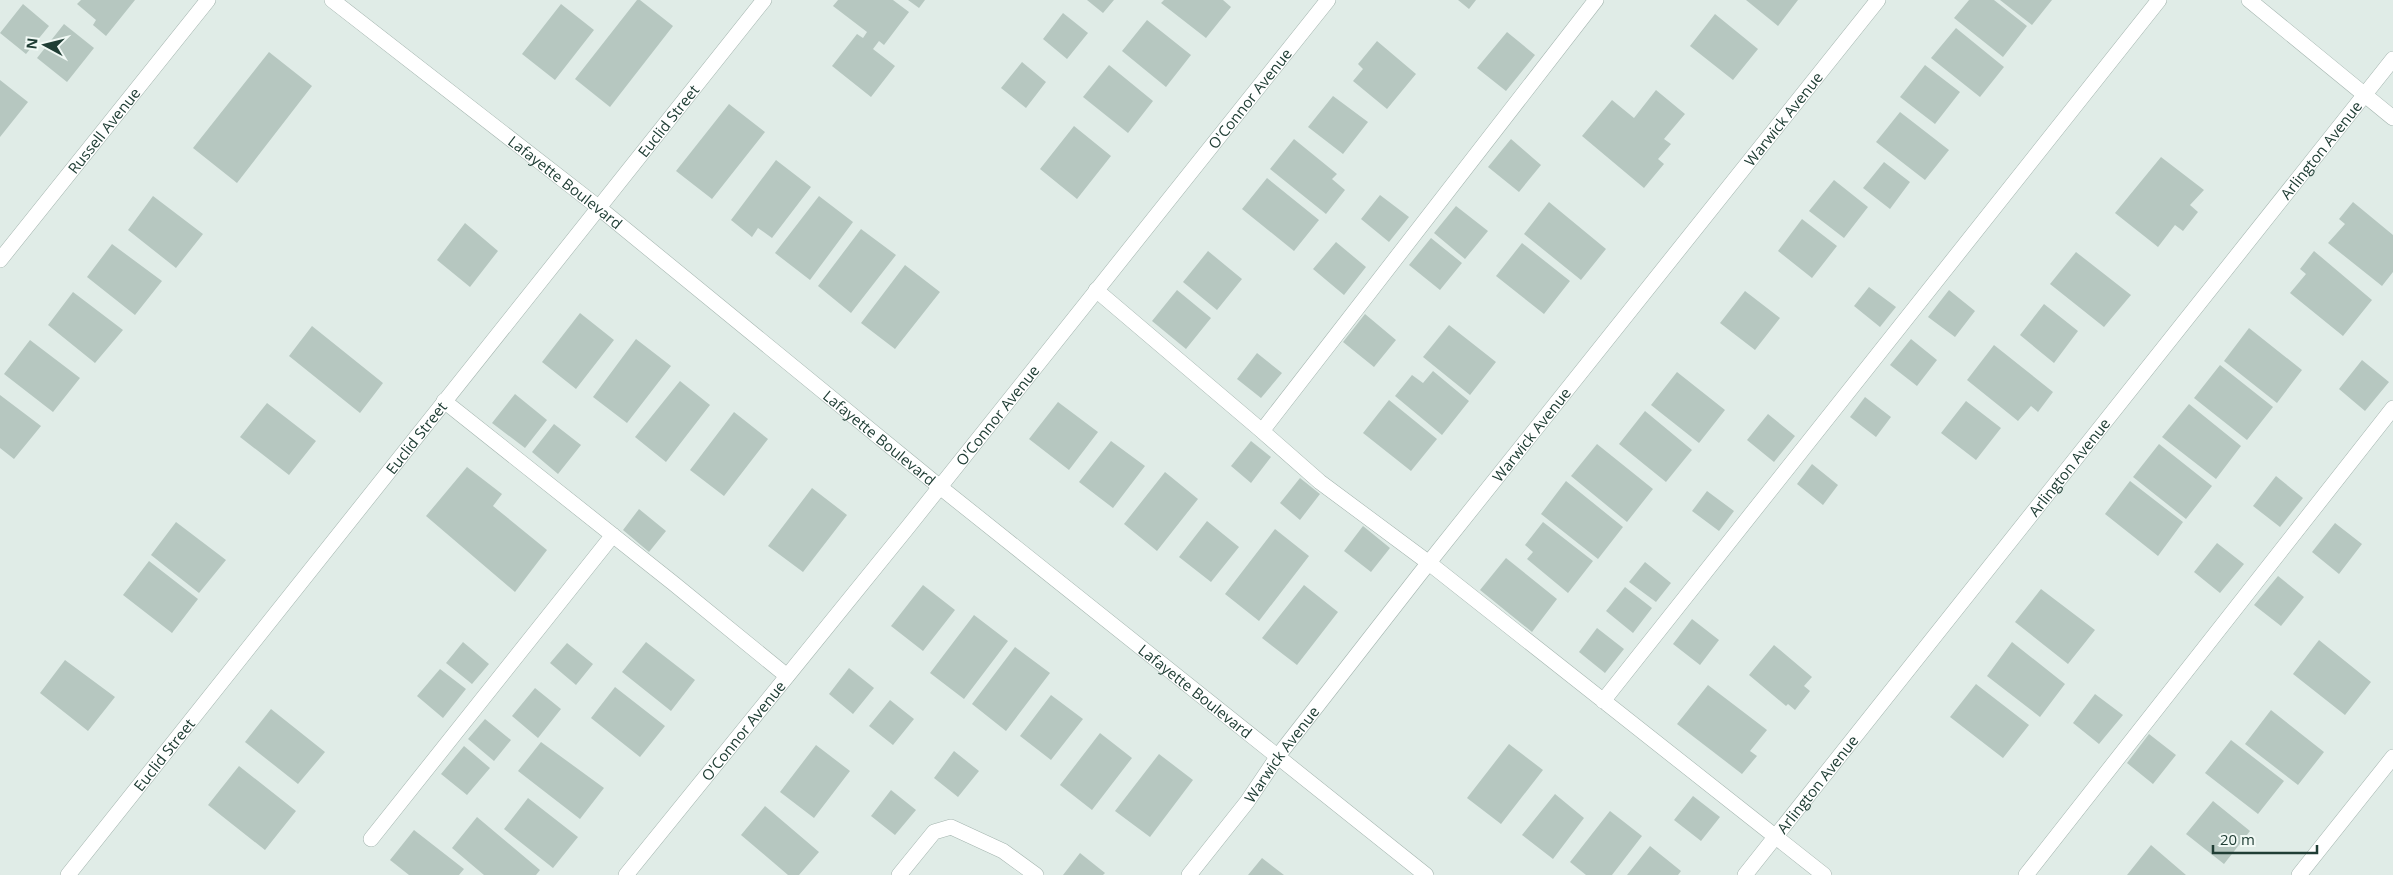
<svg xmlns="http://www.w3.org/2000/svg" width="2393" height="875" viewBox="0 0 2393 875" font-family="'Open Sans',sans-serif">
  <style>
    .building { fill: #b6c7c0 }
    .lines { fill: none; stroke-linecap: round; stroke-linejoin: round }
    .lane-casing { stroke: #a3b4ae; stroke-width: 16 }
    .street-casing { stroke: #a3b4ae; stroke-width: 16 }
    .lane { stroke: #fff; stroke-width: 15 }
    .street { stroke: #fff; stroke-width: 15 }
    .labels { text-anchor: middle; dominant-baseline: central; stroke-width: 5; stroke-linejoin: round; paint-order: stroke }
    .street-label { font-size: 15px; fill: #203e35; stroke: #f1f9f5 }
  </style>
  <rect width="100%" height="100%" fill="#e0ece7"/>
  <!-- building -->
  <path class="building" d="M81,0h54l-29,36 -13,-11 3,-5 -19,-16z
    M637,0h3l33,26 -63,81 -35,-28z
    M838,0h55l16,12 -25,33 -5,-4 -6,8 22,17 -24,31 -39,-31 25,-32 6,4 4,-6 -34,-26z
    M908,0h17l-6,8z
    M1087,0h27l-11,13z
    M1164,0h59l8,7 -25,31 -45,-35z
    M1458,0h18l-7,9z
    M1746,0h52l-20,26z
    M1969,0h25l33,26 -24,31 -49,-39z
    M2000,0h52l-20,25z
    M23,4l26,22 -23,28 -26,-21z
    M561,4l33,26 -39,50 -33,-26z
    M1063,13l25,20 -21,26 -24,-20z
    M1715,14l43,35 -25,31 -43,-34z
    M1147,20l44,35 -25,32 -44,-36z
    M64,24l30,24 -27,34 -30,-24z
    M1956,28l48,39 -24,30 -49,-39z
    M1507,32l28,23 -29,36 -29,-23z
    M1377,41l39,33 -29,35 -34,-28 10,-12 -5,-5z
    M269,52l43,34 -75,97 -44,-35z
    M1022,62l24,20 -20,26 -25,-20z
    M1109,65l44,36 -25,32 -45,-36z
    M1925,65l35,27 -25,32 -35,-27z
    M0,80l28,22 -28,35z
    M1656,90l29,24 -21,25 7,5 -13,15 6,5 -20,24 -62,-52 30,-36 22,18z
    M1333,96l35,26 -25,32 -35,-27z
    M729,104l36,28 -53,67 -36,-28z
    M1900,112l49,38 -24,30 -49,-38z
    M1074,126l37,30 -34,43 -37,-30z
    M1294,139l43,35 -5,5 13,11 -19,24 -56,-45z
    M1511,139l30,26 -22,27 -31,-25z
    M2161,157l43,33 -14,15 8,7 -15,19 -8,-6 -17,22 -43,-34z
    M776,160l35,27 -39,51 -14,-10 -6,9 -21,-17z
    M1884,162l26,20 -20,27 -27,-21z
    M1267,178l52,42 -25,31 -52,-42z
    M1834,180l34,27 -24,31 -35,-27z
    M1380,195l29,22 -20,25 -28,-23z
    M153,196l50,38 -27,34 -48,-38z
    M819,196l34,26 -43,58 -35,-27z
    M1549,202l57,47 -25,31 -57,-46z
    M2353,202l40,33v37l-11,14 -54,-43 17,-19 -6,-5z
    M1456,206l32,25 -23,28 -31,-26z
    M1802,219l35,27 -25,32 -34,-27z
    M465,223l33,28 -28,36 -33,-27z
    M861,229l35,26 -45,58 -33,-27z
    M1431,238l31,25 -22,27 -31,-25z
    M1336,242l30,25 -22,28 -31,-26z
    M1522,243l48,38 -26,33 -48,-38z
    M112,244l50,37 -27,34 -48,-38z
    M1208,251l34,28 -25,31 -34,-28z
    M2314,251l58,49 -29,36 -53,-43 16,-19 -6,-5z
    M2076,252l55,43 -27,32 -54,-43z
    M905,265l35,27 -45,57 -34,-26z
    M1869,287l27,20 -16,20 -26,-21z
    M1177,290l34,28 -25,31 -34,-28z
    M1949,290l26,21 -20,26 -27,-20z
    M1745,291l35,27 -25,32 -35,-27z
    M73,292l50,38 -28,33 -47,-38z
    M2044,304l34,27 -24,32 -34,-28z
    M580,313l34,27 -38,49 -34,-27z
    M1365,314l31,26 -22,27 -31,-25z
    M1449,325l47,37 -26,33 -47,-38z
    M312,326l71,57 -23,30 -71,-57z
    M2249,328l53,42 -25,33 -53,-42z
    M636,339l35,27 -44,57 -34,-26z
    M1911,339l26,21 -20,26 -27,-21z
    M30,340l50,38 -27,34 -49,-38z
    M1994,345l59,47 -15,20 -7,-6 -13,15 -51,-41z
    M1257,353l25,20 -21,25 -24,-19z
    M2362,360l27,22 -24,29 -26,-22z
    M2220,365l53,42 -26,33 -53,-42z
    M1433,371l36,30 -27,34 -47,-39 17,-21 11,8z
    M1677,372l48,38 -26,33 -48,-38z
    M680,381l30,24 -44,57 -31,-25z
    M515,394l32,26 -22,28 -33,-25z
    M0,395l41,31 -27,33 -14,-11z
    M1865,397l26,20 -15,20 -26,-20z
    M1389,400l48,39 -26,32 -48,-38z
    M1966,401l35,27 -25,32 -35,-27z
    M1058,402l40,30 -29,38 -40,-31z
    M267,403l49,38 -27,34 -49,-38z
    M2189,404l52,42 -25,33 -54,-42z
    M1645,411l47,39 -26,32 -47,-38z
    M734,412l34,27 -44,57 -34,-26z
    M1768,414l27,22 -21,26 -27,-22z
    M554,424l27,21 -23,29 -26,-22z
    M1111,441l34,25 -32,42 -34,-26z
    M1251,441l20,16 -20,26 -20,-17z
    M1597,444l56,45 -26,33 -56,-46z
    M2159,444l53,42 -26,33 -53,-42z
    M1812,464l26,21 -15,20 -26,-21z
    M467,467l35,27 -9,12 54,44 -32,42 -89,-76z
    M1165,472l33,27 -41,52 -33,-27z
    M2276,476l27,22 -23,29 -27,-21z
    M1300,478l20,16 -20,26 -20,-17z
    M1566,481l57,46 -25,32 -57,-45z
    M2130,481l53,41 -25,34 -53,-42z
    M812,488l35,27 -44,57 -35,-26z
    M1707,491l27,20 -15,20 -27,-20z
    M639,509l27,22 -17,21 -26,-22z
    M1207,521l32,26 -28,35 -32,-25z
    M176,522l50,38 -27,33 -48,-38z
    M1543,522l50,39 -25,32 -41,-34 6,-7 -8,-7z
    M2335,523l27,21 -23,30 -27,-22z
    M1363,526l27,22 -19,24 -27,-21z
    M1275,529l34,27 -50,65 -34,-27z
    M2217,543l27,21 -24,29 -26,-21z
    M1506,558l51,41 -25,33 -52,-42z
    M149,561l49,38 -26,34 -49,-38z
    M1645,562l26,21 -15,19 -27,-20z
    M2278,576l26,21 -23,29 -27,-21z
    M923,585l32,25 -32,41 -32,-25z
    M1304,585l34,27 -41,53 -35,-27z
    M1625,587l27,21 -19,25 -27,-22z
    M2041,589l54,41 -27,34 -53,-42z
    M974,615l34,26 -44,58 -34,-26z
    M1692,619l27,21 -19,25 -27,-21z
    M1597,628l27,21 -19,24 -26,-21z
    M2319,640l52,42 -26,33 -52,-41z
    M463,642l26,22 -17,20 -26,-21z
    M646,642l49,38 -24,31 -49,-39z
    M2012,642l53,42 -25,33 -53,-41z
    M567,643l26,21 -17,21 -26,-22z
    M1774,645l38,32 -8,9 6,5 -15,19 -7,-6 -2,2 -37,-31z
    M1015,647l35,26 -44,58 -34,-27z
    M65,660l50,37 -27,34 -48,-38z
    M849,668l25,20 -21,26 -24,-20z
    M440,669l26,20 -23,29 -26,-22z
    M1976,684l53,41 -26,33 -53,-41z
    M1708,685l59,45 -17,21 7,5 -15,18 -65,-50z
    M615,687l50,39 -25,31 -49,-39z
    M535,688l26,21 -23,29 -26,-22z
    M2095,694l28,21 -24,29 -26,-21z
    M1051,695l32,24 -32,41 -31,-24z
    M890,700l24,19 -21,26 -24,-19z
    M271,709l54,43 -27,32 -53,-42z
    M2271,710l53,42 -26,33 -53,-41z
    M485,719l26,21 -17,21 -26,-22z
    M1100,733l32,25 -40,52 -32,-25z
    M2149,734l27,21 -23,29 -26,-21z
    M2231,740l53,41 -26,33 -53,-41z
    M541,742l63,46 -24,31 -62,-48z
    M1509,744l34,26 -42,54 -34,-26z
    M816,745l34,26 -36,47 -34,-26z
    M464,746l26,22 -23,27 -26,-21z
    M954,751l25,20 -21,26 -24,-19z
    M1159,754l34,26 -43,57 -35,-26z
    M239,766l57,45 -31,39 -57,-45z
    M891,790l25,20 -21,25 -24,-19z
    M1555,794l29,24 -31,41 -31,-24z
    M1693,796l27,21 -19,24 -27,-21z
    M528,798l50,39 -25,31 -49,-39z
    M2213,801l37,30 -26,33 -38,-30z
    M765,806l54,46 -20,23h-11l-47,-40z
    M1610,811l32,25 -30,39h-26l-16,-13z
    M477,817l63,53 -4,5h-52l-32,-27z
    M414,830l50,39 -5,6h-50l-19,-15z
    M2151,845l35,30h-59z
    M1650,846l31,25 -3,4h-51z
    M1080,853l25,20 -2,2h-40z
    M1262,858l22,17h-36z"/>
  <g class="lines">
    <!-- lane casing -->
    <g class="lane-casing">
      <path id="lane" d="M2249,0l144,118
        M1096,290l166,141 334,-431
        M444,401l229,182 114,93
        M1262,431l58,51 109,81 395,312
        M1603,701l556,-701
        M371,839l242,-304
        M899,875l35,-43 17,-5 52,24 33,24
        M2026,875l367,-467"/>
    </g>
    <!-- street casing -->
    <g class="street-casing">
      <g id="street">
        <path id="s1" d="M332,0l266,207 342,280 486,388"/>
        <path id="s2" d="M0,260l208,-260"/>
        <path id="s3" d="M68,875l696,-875"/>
        <path id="s4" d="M626,875l282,-348 420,-527"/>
        <path id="s5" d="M1189,875l58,-73 31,-46 141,-181 459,-575"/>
        <path id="s6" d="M1745,875l648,-816"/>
        <path d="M2299,875l94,-118"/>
      </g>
    </g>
    <!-- lane -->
    <use href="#lane" class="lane"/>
    <!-- street -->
    <use href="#street" class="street"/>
  </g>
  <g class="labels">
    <!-- street labels -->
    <g class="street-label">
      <text stroke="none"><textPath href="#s4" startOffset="996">O'Connor Avenue</textPath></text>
      <text stroke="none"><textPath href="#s5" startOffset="962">Warwick Avenue</textPath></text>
      <text stroke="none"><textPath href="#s3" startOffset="964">Euclid Street</textPath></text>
      <text stroke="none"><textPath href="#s2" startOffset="166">Russell Avenue</textPath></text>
      <text stroke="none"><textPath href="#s6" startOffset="926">Arlington Avenue</textPath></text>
      <text stroke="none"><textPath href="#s1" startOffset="296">Lafayette Boulevard</textPath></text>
      <text stroke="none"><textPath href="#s4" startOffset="591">O'Connor Avenue</textPath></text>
      <text stroke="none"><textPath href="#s5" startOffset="558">Warwick Avenue</textPath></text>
      <text stroke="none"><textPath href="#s3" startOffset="559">Euclid Street</textPath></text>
      <text stroke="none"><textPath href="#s1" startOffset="701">Lafayette Boulevard</textPath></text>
      <text stroke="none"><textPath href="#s6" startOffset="521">Arlington Avenue</textPath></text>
      <text stroke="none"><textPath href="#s1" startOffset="1106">Lafayette Boulevard</textPath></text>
      <text stroke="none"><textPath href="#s4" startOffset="186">O'Connor Avenue</textPath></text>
      <text stroke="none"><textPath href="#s3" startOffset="154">Euclid Street</textPath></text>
      <text stroke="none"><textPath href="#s5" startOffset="152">Warwick Avenue</textPath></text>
      <text stroke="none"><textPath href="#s6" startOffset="116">Arlington Avenue</textPath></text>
    </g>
  </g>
  <!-- north arrow -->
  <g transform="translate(45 45) rotate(277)" stroke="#f1f9f5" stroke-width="4" paint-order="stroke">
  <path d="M0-4L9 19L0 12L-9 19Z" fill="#203e35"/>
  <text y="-8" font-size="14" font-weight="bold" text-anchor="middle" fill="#203e35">N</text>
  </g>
  <!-- scale -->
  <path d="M2213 845v8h104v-8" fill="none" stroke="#203e35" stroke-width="2.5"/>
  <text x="2220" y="845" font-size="15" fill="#203e35" stroke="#f1f9f5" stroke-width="4" paint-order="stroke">20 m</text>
</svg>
